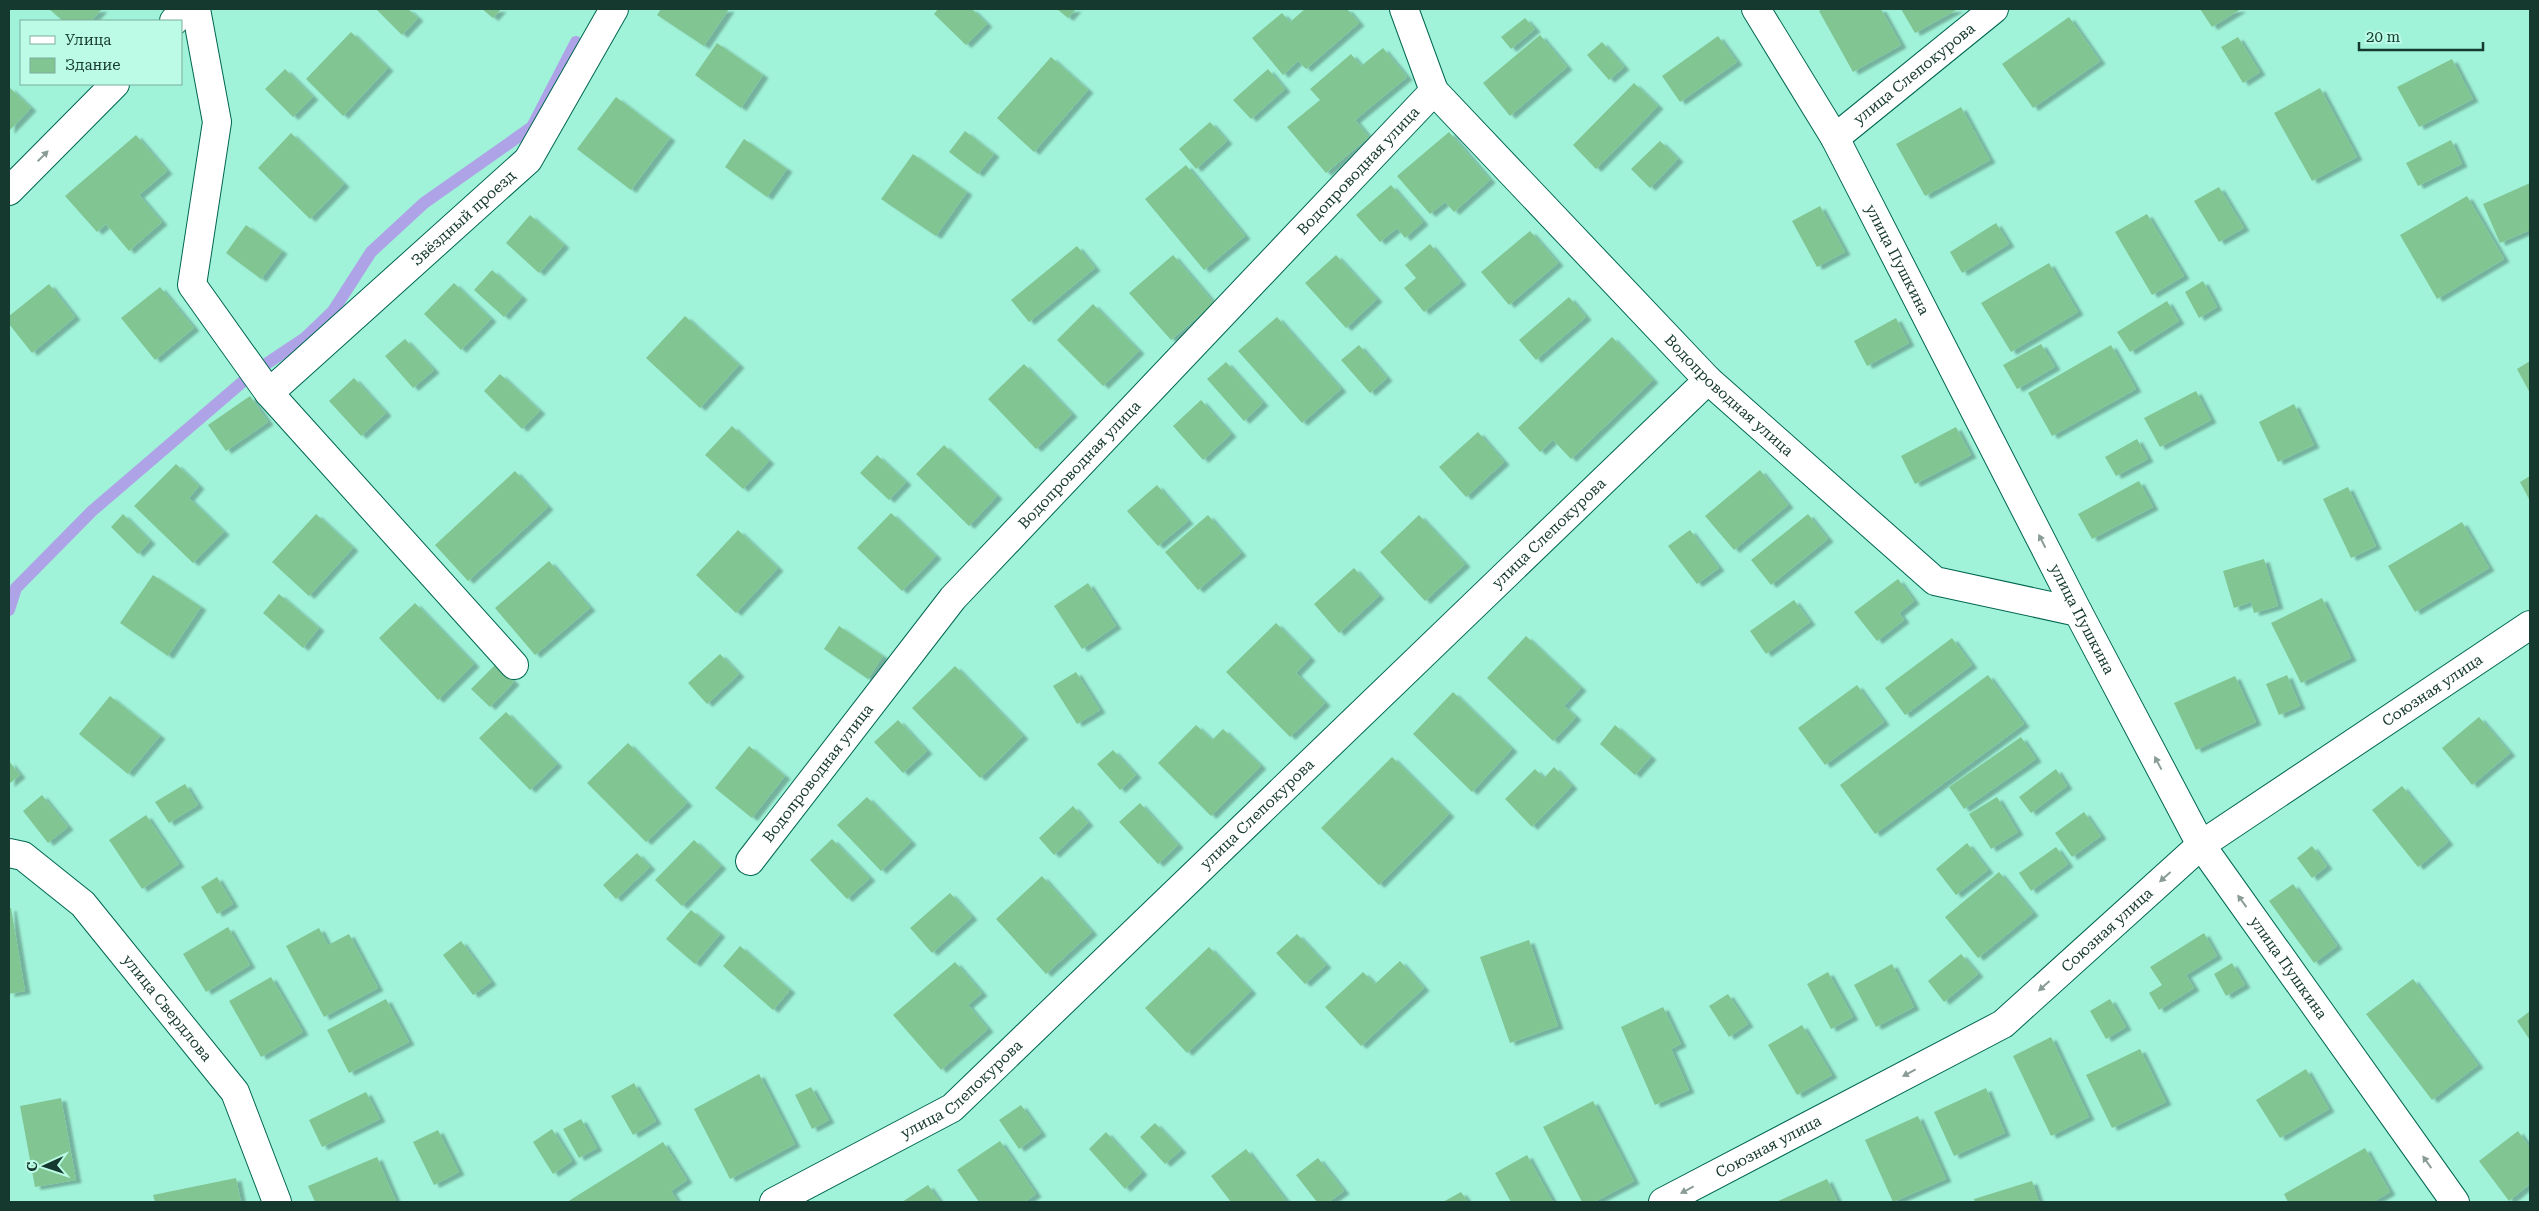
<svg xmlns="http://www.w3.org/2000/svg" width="2539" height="1211" viewBox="0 0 2539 1211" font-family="'Roboto Serif',serif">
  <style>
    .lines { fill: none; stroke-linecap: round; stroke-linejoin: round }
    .stream { stroke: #afa3e8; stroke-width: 12 }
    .building { fill: #81c593; filter: url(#shadow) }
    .minor-casing { stroke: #006651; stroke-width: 30 }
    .tertiary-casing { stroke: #006651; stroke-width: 30 }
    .minor { stroke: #fff; stroke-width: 28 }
    .tertiary { stroke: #fff; stroke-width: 28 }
    .oneway { fill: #8a9c97 }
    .labels { text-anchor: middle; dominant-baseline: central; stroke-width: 4; stroke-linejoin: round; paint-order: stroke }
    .street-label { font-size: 15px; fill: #16392f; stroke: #bcfce7 }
  </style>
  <defs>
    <filter id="shadow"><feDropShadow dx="5.5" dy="3" stdDeviation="1" flood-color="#0004"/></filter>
  </defs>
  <rect width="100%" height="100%" fill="#a0f3d8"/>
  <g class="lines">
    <!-- stream -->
    <path class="stream" d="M9,610l7,-22 76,-77 162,-139 51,-34 28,-27 38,-59 53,-49 108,-76 44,-85"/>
  </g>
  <!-- building -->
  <path class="building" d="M49,9h53l-11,12h-28z
    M378,9h30l10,9 -16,17 -25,-25z
    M482,9h19l-8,9z
    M661,9h68l-25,37 -47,-31z
    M938,9h34l15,15 -21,21 -32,-31z
    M1057,9h19l-8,9z
    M1305,9h42l12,14 -53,46 -8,-8 -15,14 -31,-37 30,-25 8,9z
    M1823,9h58l20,36 -48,27 -34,-61z
    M1901,9h57l-43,24z
    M2200,9h41l-29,18z
    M2069,17l31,44 -67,47 -31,-44z
    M1525,18l10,11 -24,20 -10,-12z
    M351,32l37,36 -45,48 -37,-37z
    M1540,35l27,32 -57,49 -27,-33z
    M1718,36l19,26 -57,40 -18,-26z
    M2238,37l22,35 -17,11 -22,-36z
    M1602,42l22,25 -15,13 -22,-25z
    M717,43l46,32 -22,33 -46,-33z
    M1383,48l24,29 -52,43 14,17 -43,36 -39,-46 33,-27 -10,-11 41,-35 10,12z
    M1051,57l37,33 -54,62 -37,-34z
    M2452,59l21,40 -54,28 -22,-40z
    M285,69l28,28 -20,20 -28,-28z
    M1268,69l17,20 -34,30 -18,-19z
    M1634,83l24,23 -62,63 -23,-24z
    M9,87l22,21 -22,23z
    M2320,88l37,69 -45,24 -38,-68z
    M616,97l54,41 -39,52 -54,-41z
    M1961,107l29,53 -65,36 -29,-52z
    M1210,122l17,19 -31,28 -17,-20z
    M965,131l29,23 -16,20 -29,-22z
    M1449,132l41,48 -36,32 -9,-10 -15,12 -33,-38z
    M291,133l53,51 -34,35 -52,-51z
    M136,135l31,36 -28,24 23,27 -33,29 -23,-27 -9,8 -32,-36z
    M744,139l43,30 -20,28 -42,-30z
    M2451,140l11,24 -44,22 -12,-23z
    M1660,141l18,18 -28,29 -19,-19z
    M913,154l54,38 -31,44 -55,-37z
    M1186,165l59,71 -41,34 -59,-71z
    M2530,183v47l-30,13 -17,-39z
    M1391,185l32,37 -18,16 -8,-10 -17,14 -24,-27z
    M2219,187l25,41 -25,14 -25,-41z
    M2467,196l37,63 -67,40 -37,-64z
    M1820,206l25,46 -28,15 -25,-46z
    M2147,214l37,62 -32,19 -37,-63z
    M530,215l34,30 -25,28 -33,-30z
    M1996,223l13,21 -47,29 -12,-21z
    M246,225l36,26 -21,28 -35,-26z
    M1530,231l28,32 -49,42 -28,-33z
    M1430,244l31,38 -37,30 -20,-24 12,-10 -11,-13z
    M1077,246l18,22 -66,54 -18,-22z
    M1173,255l41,48 -43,37 -42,-47z
    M1336,255l41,44 -31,29 -41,-45z
    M2049,263l29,49 -67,40 -30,-49z
    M492,270l30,27 -18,20 -30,-27z
    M2203,281l14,26 -18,11 -14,-26z
    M454,283l37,36 -30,31 -37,-36z
    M49,284l26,33 -43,36 -23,-29v-8z
    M160,287l34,41 -39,32 -34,-42z
    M1569,297l17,20 -50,43 -17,-20z
    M2167,301l12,20 -49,31 -13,-20z
    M1093,304l46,47 -36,35 -46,-46z
    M685,316l54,49 -39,43 -54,-50z
    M1277,317l64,72 -39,34 -64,-72z
    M1896,318l13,25 -42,23 -13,-25z
    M1612,337l41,43 -82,79 -18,-19 -13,12 -22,-24z
    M405,339l29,31 -21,18 -28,-32z
    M2041,344l14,23 -38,22 -14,-24z
    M1359,345l28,33 -17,15 -29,-33z
    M2111,345l25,44 -84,47 -24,-43z
    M2530,361v32l-13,-24z
    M1226,362l37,41 -19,18 -37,-42z
    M1024,364l48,50 -36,35 -48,-50z
    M500,374l40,37 -18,18 -38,-38z
    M354,378l32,35 -25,23 -32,-35z
    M2196,391l15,29 -51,27 -16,-29z
    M250,396l18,26 -42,29 -18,-26z
    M1201,400l30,34 -28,26 -30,-34z
    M2294,404l20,41 -36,17 -19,-40z
    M732,426l37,35 -26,28 -38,-34z
    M1956,427l15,28 -56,29 -14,-28z
    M1478,432l26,30 -38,35 -27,-30z
    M2137,439l11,20 -32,17 -11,-19z
    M944,445l53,51 -28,30 -53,-52z
    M877,455l29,27 -17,18 -29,-27z
    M176,464l23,22 -10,12 35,34 -31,31 -59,-57z
    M1760,470l28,35 -54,45 -29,-34z
    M515,471l33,36 -80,74 -33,-36z
    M2530,476v25l-10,-19z
    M2139,481l14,26 -61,32 -14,-25z
    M1157,485l31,36 -30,25 -31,-35z
    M2348,487l28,59 -25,12 -28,-59z
    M891,513l45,43 -34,35 -45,-43z
    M123,514l27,27 -12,13 -27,-27z
    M316,514l37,34 -44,48 -37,-34z
    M1808,514l20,25 -57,46 -20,-25z
    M1208,515l33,38 -43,37 -33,-38z
    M1419,515l46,49 -40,37 -45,-49z
    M2462,522l27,46 -74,44 -27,-46z
    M738,530l40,38 -42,45 -40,-38z
    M1690,530l29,38 -22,16 -29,-38z
    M2264,559l14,47 -24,7 -3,-11 -17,6 -11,-37z
    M549,561l41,47 -55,47 -40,-47z
    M1354,568l25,28 -40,37 -25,-29z
    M153,575l48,32 -33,49 -48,-33z
    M1898,579l16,22 -15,12 5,7 -27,21 -23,-29z
    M1088,583l28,43 -34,23 -28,-43z
    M279,594l40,34 -16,20 -40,-35z
    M2322,598l29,60 -50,25 -30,-60z
    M1794,600l16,22 -44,32 -16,-23z
    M415,603l59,61 -36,36 -59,-62z
    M1276,623l34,35 -14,15 29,30 -35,34 -64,-65z
    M839,626l44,30 -15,23 -44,-30z
    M1526,636l55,52 -17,18 12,11 -23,24 -66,-63z
    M1952,638l20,27 -67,50 -20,-27z
    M720,654l19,20 -32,30 -19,-21z
    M496,664l18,18 -24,25 -19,-18z
    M955,666l68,70 -43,42 -68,-70z
    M1076,672l24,38 -23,14 -24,-38z
    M1988,675l36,49 -149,110 -35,-49z
    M2287,675l13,31 -21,9 -13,-31z
    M2235,676l21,46 -60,28 -22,-47z
    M1857,685l27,37 -59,43 -27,-37z
    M1453,692l59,57 -40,43 -59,-58z
    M110,696l50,40 -32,38 -49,-40z
    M506,712l51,52 -27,26 -51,-52z
    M2479,717l31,36 -38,32 -30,-37z
    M898,720l29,31 -24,22 -29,-31z
    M1196,725l16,15 11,-11 38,37 -50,50 -53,-53z
    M1615,725l36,32 -16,18 -35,-31z
    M2021,737l15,22 -72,50 -15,-22z
    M628,743l59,60 -41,39 -59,-59z
    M749,746l36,30 -33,42 -37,-30z
    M1113,750l23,25 -16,15 -23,-26z
    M1392,757l57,57 -70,71 -58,-57z
    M9,761l11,14 -11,9z
    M1554,767l18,19 -40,41 -27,-28 30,-30 9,9z
    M2056,769l11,17 -36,27 -12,-16z
    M185,784l13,21 -29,18 -14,-21z
    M2402,786l46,56 -30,25 -46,-57z
    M42,795l26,32 -20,16 -25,-32z
    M867,797l44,45 -30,29 -44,-46z
    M1997,797l21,35 -27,17 -22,-35z
    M1140,803l38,42 -20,19 -39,-42z
    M1073,806l15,17 -34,32 -15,-17z
    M2084,812l17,24 -29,21 -17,-24z
    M146,815l33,49 -37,25 -33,-49z
    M832,839l38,39 -23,21 -37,-39z
    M694,840l27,26 -39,40 -27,-26z
    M1967,843l21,27 -32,25 -20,-26z
    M2312,846l15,20 -15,12 -15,-20z
    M2056,847l12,17 -37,27 -12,-18z
    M637,853l13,14 -34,32 -13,-14z
    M1999,872l34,41 -55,45 -33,-41z
    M1042,876l50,56 -46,42 -50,-55z
    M217,877l16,27 -16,10 -16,-27z
    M2293,884l44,62 -23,17 -45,-62z
    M950,893l22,24 -40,36 -22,-25z
    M9,908h2l14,83 -16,3z
    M691,910l29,24 -25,30 -29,-25z
    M228,927l22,38 -44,27 -23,-38z
    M319,928l9,17 21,-11 29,54 -54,29 -38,-71z
    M2204,933l13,23 -31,19 8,13 -35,22 -10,-17 13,-8 -12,-18z
    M1297,934l29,31 -21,19 -29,-31z
    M1529,940l29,86 -48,17 -30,-86z
    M461,941l30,41 -18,13 -30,-40z
    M740,946l50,44 -17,20 -50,-44z
    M1209,947l42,44 -64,62 -42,-45z
    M1961,954l17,20 -34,28 -16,-21z
    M1400,961l24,27 -63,58 -36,-39 38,-35 12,12z
    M955,962l27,31 -14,12 20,24 -47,41 -48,-55z
    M2232,963l13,22 -19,11 -12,-22z
    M1892,964l22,43 -38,20 -22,-42z
    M1828,972l25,45 -22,12 -24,-45z
    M271,977l32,55 -42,25 -32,-56z
    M2413,979l65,86 -46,35 -66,-86z
    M1728,994l20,30 -19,13 -20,-31z
    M386,999l23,43 -60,31 -22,-43z
    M2110,999l16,28 -20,12 -16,-28z
    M1663,1007l18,37 -10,5 18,41 -34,15 -34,-78z
    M2530,1011v29l-13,-19z
    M1802,1025l30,50 -35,20 -29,-50z
    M2051,1037l38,80 -38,19 -38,-80z
    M2140,1049l26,53 -54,26 -26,-53z
    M2306,1069l23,40 -49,29 -24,-38z
    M759,1074l36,70 -65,35 -36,-70z
    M634,1083l22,38 -23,14 -22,-39z
    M811,1087l18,33 -17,9 -17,-34z
    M1986,1088l19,45 -51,23 -20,-44z
    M366,1092l14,27 -58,28 -13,-27z
    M61,1098l15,82 -41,7 -15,-81z
    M1593,1101l41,80 -40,21h-12l-39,-75z
    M1021,1105l20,28 -22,16 -20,-29z
    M1918,1116l28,63 -53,23 -28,-62z
    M581,1119l16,29 -18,10 -16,-29z
    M1155,1123l26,27 -16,14 -25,-27z
    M552,1129l20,32 -19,13 -20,-32z
    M438,1130l21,42 -25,13 -21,-43z
    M2518,1131l12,17v36l-21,17 -30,-40z
    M1106,1132l36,40 -17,17 -36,-40z
    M1000,1141l36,53 -11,8h-46l-22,-32z
    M663,1142l24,38 -16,11 7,11h-111z
    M2365,1148l25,44 -17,10h-85l-4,-8z
    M1246,1149l41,53h-56l-20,-26z
    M1527,1155l26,47h-42l-16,-29z
    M377,1157l19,44 -81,1 -7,-16z
    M1318,1158l26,33 -15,11h-12l-21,-27z
    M236,1178l5,24h-86l-2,-7z
    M1827,1179l11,23h-62z
    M2032,1181l7,21h-64l-1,-3z
    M928,1185l12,17h-38z
    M1461,1192l7,10h-25z"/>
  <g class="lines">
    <!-- minor casing -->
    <g class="minor-casing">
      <g id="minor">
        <path id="s1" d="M196,9l21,113 -25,163 77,108 259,-233 86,-151"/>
        <path id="s2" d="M1434,91l274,289 227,201 143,31"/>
        <path id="s3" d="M1835,138l159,-129"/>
        <path d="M269,393l245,272"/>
        <path id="s4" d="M9,853l14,3 60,48 152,188 42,110"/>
        <path id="s5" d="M750,861l203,-263 481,-507 -30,-82"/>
        <path id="s6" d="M774,1202l178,-94 756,-728"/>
      </g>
    </g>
    <!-- tertiary casing -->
    <g class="tertiary-casing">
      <g id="tertiary">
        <path id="s7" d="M1756,9l79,129 243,474 123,233 254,357"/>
        <path d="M174,21l10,-12"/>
        <path d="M9,191l106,-107"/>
        <path id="s8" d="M1663,1202l340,-178 198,-179 329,-220"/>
      </g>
    </g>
    <!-- minor -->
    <use href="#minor" class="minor"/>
    <!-- tertiary -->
    <use href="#tertiary" class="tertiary"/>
  </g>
  <!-- one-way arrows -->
  <defs><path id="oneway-solid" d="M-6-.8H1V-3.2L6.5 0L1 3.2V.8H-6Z" transform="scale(1.25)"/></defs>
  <g class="oneway">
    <use href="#oneway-solid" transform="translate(43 156) rotate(-45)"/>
    <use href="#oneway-solid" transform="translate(2042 541) rotate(-117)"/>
    <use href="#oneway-solid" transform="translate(2158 763) rotate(-118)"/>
    <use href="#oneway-solid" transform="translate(2165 877) rotate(138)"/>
    <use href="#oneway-solid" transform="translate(2242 901) rotate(-126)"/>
    <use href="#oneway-solid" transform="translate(2044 986) rotate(138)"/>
    <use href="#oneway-solid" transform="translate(1909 1073) rotate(152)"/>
    <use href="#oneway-solid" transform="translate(2427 1162) rotate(-125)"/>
    <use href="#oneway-solid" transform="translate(1687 1190) rotate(152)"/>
  </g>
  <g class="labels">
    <!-- street labels -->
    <g class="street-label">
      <text stroke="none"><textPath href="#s3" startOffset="102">улица Слепокурова</textPath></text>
      <text stroke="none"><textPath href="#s5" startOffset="921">Водопроводная улица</textPath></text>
      <text stroke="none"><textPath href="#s1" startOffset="674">Звёздный проезд</textPath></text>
      <text stroke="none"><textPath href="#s7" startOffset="288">улица Пушкина</textPath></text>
      <text stroke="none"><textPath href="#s2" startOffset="424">Водопроводная улица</textPath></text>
      <text stroke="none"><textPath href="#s5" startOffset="516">Водопроводная улица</textPath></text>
      <text stroke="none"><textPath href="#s6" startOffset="1030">улица Слепокурова</textPath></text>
      <text stroke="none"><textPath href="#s7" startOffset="692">улица Пушкина</textPath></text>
      <text stroke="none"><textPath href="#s8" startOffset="929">Союзная улица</textPath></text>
      <text stroke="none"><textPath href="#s5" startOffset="111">Водопроводная улица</textPath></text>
      <text stroke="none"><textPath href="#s6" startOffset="625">улица Слепокурова</textPath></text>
      <text stroke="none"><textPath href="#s8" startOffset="524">Союзная улица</textPath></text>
      <text stroke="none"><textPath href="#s7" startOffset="1098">улица Пушкина</textPath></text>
      <text stroke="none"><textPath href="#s4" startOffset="225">улица Свердлова</textPath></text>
      <text stroke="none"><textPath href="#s6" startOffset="220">улица Слепокурова</textPath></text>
      <text stroke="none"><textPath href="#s8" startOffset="119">Союзная улица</textPath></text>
    </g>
  </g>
  <!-- border -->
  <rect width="2539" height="1211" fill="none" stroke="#16392f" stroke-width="20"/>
  <!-- legend -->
  <rect x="20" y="20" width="162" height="65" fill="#bcfce7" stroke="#7aae9d"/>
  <rect x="30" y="36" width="25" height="8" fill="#ffffff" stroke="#7aae9d"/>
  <text x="65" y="45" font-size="15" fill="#16392f">Улица</text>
  <rect x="30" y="58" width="25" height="15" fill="#81c593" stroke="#7aae9d"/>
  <text x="65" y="70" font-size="15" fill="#16392f">Здание</text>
  <!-- north arrow -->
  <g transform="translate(45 1166) rotate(267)" stroke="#bcfce7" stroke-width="4" paint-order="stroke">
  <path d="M0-4L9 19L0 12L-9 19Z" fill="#16392f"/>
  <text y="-8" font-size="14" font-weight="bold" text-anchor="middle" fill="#16392f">С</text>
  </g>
  <!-- scale -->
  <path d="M2359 42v8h124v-8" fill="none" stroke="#16392f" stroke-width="2.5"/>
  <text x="2366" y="42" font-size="15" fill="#16392f" stroke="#bcfce7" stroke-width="4" paint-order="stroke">20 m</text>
</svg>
